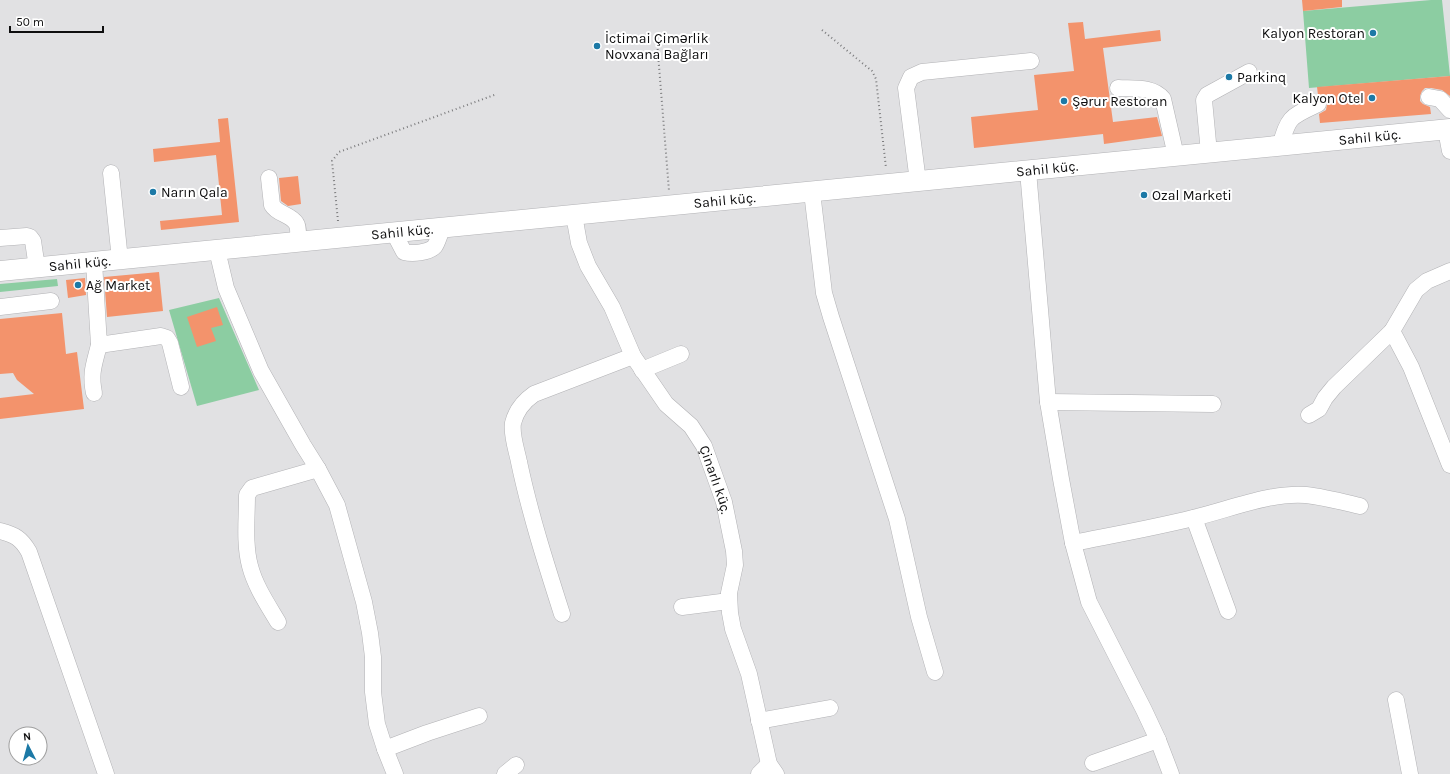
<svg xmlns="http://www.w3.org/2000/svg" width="1450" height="774" viewBox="0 0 1450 774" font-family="Karla,sans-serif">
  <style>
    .green { fill: #8ccda2 }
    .building { fill: #f3936c }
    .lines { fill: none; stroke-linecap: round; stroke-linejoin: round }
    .minor-casing { stroke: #b2b2b5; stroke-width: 17 }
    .major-casing { stroke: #b2b2b5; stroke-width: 21 }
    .path { stroke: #7b7b7d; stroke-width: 2; stroke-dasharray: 1 3; stroke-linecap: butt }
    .minor { stroke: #fff; stroke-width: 16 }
    .major { stroke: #fff; stroke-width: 20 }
    .poi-dot { fill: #1c79a6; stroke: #fff; stroke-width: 1.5 }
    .labels { text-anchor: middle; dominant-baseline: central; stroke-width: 4; stroke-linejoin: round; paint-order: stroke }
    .poi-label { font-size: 14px; fill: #0e0e0f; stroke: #fff; text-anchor: start }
    .street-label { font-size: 14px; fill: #0e0e0f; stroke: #fff }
  </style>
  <rect width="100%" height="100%" fill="#e1e1e3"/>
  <!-- green -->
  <path class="green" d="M1431,0h11l8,76 -141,12 -6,-77z
    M57,279l1,7 -58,6v-8z
    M219,298l40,92 -62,16 -28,-96z"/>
  <!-- building -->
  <path class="building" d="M1302,0h40v7l-39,4z
    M1083,22l2,17 75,-9 1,11 -58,7 10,74 44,-5 5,19 -58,8 -1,-10 -129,14 -3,-31 67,-7 -4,-35 40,-4 -6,-48z
    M1450,76v20l-8,-6 -11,-2h-6l-3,3 -2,5v5l3,3 7,3 1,7 -111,9 -1,-9 7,-4 1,-6v-4l-3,-4 -6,-1 -1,-8z
    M228,118l11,104 -78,8 -1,-9 62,-6 -6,-60 -62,7 -1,-13 67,-7 -2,-23z
    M298,176l3,28 -13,2 -7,-5 -2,-23z
    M159,272l4,39 -56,6 -3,-40z
    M85,278l1,17 -18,3 -2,-18z
    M217,307l6,18 -12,3 5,13 -19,6 -10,-30z
    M62,313l4,41 11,-2 7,57 -84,10v-21l34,-4 -17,-14 -4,-7 -13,1v-55z"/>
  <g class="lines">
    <!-- minor casing -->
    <g class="minor-casing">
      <g id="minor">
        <path d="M1118,88c15,1 35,-2 45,11l13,57"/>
        <path d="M1429,97l11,2 10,11"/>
        <path d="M1446,130l4,21"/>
        <path d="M1280,146c9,-30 10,-29 38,-42"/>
        <path d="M1209,153l-5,-53 3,-5 42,-23"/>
        <path d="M1028,171l20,231 13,77 12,64 16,59 55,108 14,30 13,34"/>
        <path d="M111,173l9,87"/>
        <path d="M269,178l3,27c5,9 18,9 24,18 3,4 2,13 2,19"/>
        <path d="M918,182l-12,-94 5,-11 11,-5 109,-11"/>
        <path d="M812,192l12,101 7,24 66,202 22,98 16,55"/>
        <path id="s1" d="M574,215l5,28 9,23 24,41 21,49 33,48 25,22 13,20 20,56 10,49 1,14 -6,28 1,20 3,16 16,45 20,90 7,10"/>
        <path d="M394,233l10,19c8,2 25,1 31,-6 3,-5 5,-12 7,-18"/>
        <path d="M0,238l27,-2 3,1 3,4 4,27"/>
        <path d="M217,250l9,38 35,83 42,74 15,24 19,36 27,97 6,31 3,24v35l4,32 8,25 10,25"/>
        <path d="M94,262l5,83 62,-9 6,2 3,5 11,44"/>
        <path d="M0,307l51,-6"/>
        <path d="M1392,331l19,36 39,98"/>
        <path d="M642,370l39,-16"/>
        <path d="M94,393c-4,-20 0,-28 5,-48"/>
        <path d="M1048,402l165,2"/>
        <path d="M1309,415l10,-6 6,-11 9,-11 58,-56 24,-41 11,-9 23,-10"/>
        <path d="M1194,518l34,93"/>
        <path d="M0,531c15,4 21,7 29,21l77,222"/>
        <path d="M1073,543c40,-8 80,-15 120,-25 35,-8 77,-26 113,-23 18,2 37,7 54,11"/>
        <path d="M682,607l47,-6"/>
        <path d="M562,614c-16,-50 -32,-100 -43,-152 -2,-11 -8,-27 -6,-39 3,-12 11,-22 21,-29l99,-38"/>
        <path d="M278,622c-10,-17 -23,-36 -28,-56 -6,-22 -3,-48 -3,-71l5,-7 66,-19"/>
        <path d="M1396,700l14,74"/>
        <path d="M759,721l71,-13"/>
        <path d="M385,749l42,-16 52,-17"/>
        <path d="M1093,763l65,-23"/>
        <path d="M505,774l11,-9"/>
        <path d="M759,774l10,-10"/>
      </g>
    </g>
    <!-- major casing -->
    <g class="major-casing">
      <g id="major">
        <path id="s2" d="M0,271l1450,-142"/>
      </g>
    </g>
    <!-- path -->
    <path class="path" d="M822,30l50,41 4,8 10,89
      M657,41l12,150
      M338,221l-6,-60 7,-9 158,-58"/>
    <!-- minor -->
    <use href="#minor" class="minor"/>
    <!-- major -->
    <use href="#major" class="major"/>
  </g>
  <!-- markers -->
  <g class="poi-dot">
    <circle cx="1373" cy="33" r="4"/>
    <circle cx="597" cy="46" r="4"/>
    <circle cx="1229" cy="77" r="4"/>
    <circle cx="1372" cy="98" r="4"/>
    <circle cx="1064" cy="101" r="4"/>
    <circle cx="153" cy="192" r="4"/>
    <circle cx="1144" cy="195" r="4"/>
    <circle cx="78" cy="285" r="4"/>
  </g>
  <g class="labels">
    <!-- poi labels -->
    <g class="poi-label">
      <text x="1365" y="33" text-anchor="end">Kalyon Restoran</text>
      <text x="605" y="38">İctimai Çimərlik<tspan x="605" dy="16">Novxana Bağları</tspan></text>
      <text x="1237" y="77">Parkinq</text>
      <text x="1364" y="98" text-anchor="end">Kalyon Otel</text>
      <text x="1072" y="101">Şərur Restoran</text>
      <text x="161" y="192">Narın Qala</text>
      <text x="1152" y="195">Ozal Marketi</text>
      <text x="86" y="285">Ağ Market</text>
    </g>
    <!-- street labels -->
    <g class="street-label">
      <text stroke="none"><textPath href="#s2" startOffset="1376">Sahil küç.</textPath></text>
      <text stroke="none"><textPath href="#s2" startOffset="1052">Sahil küç.</textPath></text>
      <text stroke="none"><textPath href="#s2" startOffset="728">Sahil küç.</textPath></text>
      <text stroke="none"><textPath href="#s2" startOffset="404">Sahil küç.</textPath></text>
      <text stroke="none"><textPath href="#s2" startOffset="80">Sahil küç.</textPath></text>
      <text stroke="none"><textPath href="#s1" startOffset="305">Çinarlı küç.</textPath></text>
    </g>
  </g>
  <!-- north arrow -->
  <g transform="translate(28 746) rotate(354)"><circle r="19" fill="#ffffff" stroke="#9f9f9f"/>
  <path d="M0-3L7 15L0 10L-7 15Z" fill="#1c79a6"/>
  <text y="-6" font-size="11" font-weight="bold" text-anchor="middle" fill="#0e0e0f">N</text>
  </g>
  <!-- scale -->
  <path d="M10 26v6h93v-6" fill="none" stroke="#0e0e0f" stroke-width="2"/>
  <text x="16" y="26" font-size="12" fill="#0e0e0f" stroke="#ffffff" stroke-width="3" paint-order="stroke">50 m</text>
</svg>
